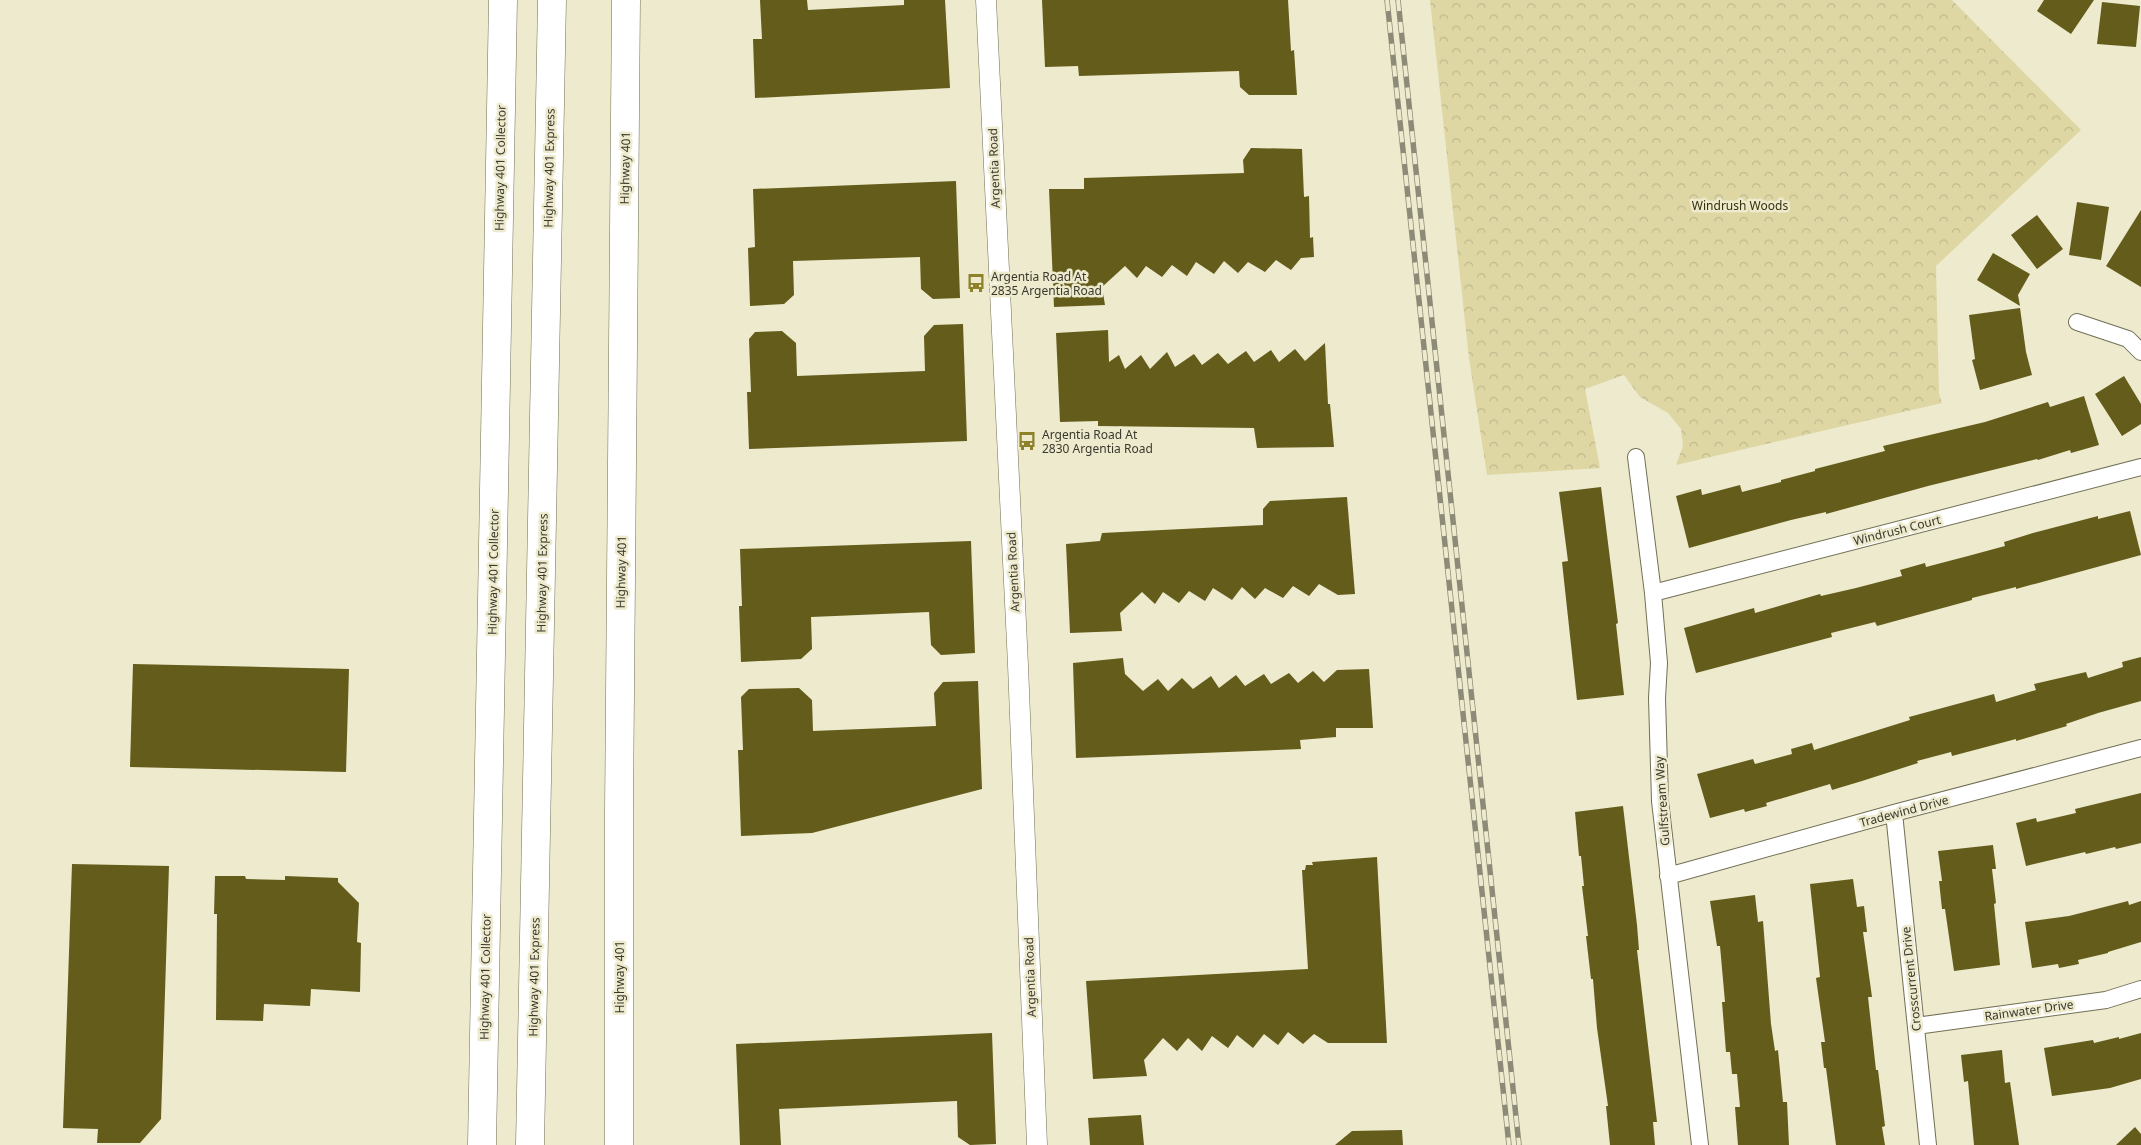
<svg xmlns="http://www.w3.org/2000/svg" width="2141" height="1145" viewBox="0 0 2141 1145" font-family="'Noto Sans',sans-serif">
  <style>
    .park { fill: url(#park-crowns) }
    .building { fill: #645c1b }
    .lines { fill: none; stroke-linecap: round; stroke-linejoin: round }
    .minor-casing { stroke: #726f55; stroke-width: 18 }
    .tertiary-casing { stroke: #726f55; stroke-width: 21 }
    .motorway-casing { stroke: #726f55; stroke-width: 29 }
    .minor { stroke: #fff; stroke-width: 16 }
    .tertiary { stroke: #fff; stroke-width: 20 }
    .motorway { stroke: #fff; stroke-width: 28 }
    .rail-casing { stroke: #8d8b78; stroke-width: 5.5 }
    .rail { stroke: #edeacd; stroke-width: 4; stroke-dasharray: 11; stroke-linecap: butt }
    .labels { text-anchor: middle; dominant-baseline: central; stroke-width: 5; stroke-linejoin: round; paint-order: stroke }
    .street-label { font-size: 12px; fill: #3a382d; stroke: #edeacd }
    .park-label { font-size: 12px; fill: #35300b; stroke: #edeacd }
    .poi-label { font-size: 12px; fill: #3a382d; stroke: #edeacd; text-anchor: start }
  </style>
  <defs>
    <pattern id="park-crowns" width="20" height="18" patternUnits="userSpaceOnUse" patternTransform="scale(1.25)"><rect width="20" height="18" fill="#ded7a4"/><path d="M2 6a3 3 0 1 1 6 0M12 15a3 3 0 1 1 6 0" fill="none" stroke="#bfb98e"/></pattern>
  </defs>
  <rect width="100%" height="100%" fill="#edeacd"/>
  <!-- park -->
  <path class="park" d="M1430,0h522l129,130 -145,136 3,128 3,9 -266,62 7,-19 -2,-17 -13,-16 -28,-16 -16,-22 -39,14 15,79 -113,7 -18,-117z"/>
  <!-- building -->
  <path class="building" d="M760,0h47l1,10 96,-5v-5h41l5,88 -195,10 -2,-59h9z
    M1042,0h246l3,51 3,-1 3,45h-48l-9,-8 -1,-16 -160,5 -1,-10 -33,1z
    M2044,0h50l-23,34 -34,-23z
    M2102,2l38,4 -4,41 -39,-3z
    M1251,148l51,1 2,48 5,-1 1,42 3,-1 1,20 -13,1 -10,12 -15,-10 -11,12 -17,-10 -10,11 -14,-12 -10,13 -18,-12 -9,14 -15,-11 -10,12 -16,-11 -9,12 -12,-12 -23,21 3,18 -51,2 -5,-118h35v-11l160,-5 -1,-13z
    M956,181l4,117 -27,1 -12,-10 -1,-32 -127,4 1,34 -10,9 -34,2 -2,-58 7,-1 -2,-58z
    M2077,202l32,5 -8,53 -32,-5z
    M2141,210v77l-35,-21z
    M2037,215l26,34 -26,20 -26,-34z
    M1993,253l37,21 -12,21 2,11 -43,-26z
    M2020,308l6,44 6,23 -52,15 -8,-30 3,-1 -6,-44z
    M963,324l4,117 -218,8 -2,-57h4l-2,-53 6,-7 27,-1 14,12 1,33 128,-5 -1,-35 10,-11z
    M1108,330l1,32 10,-7 6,14 16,-14 9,14 17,-17 8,15 19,-13 8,11 16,-12 10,11 18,-13 8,11 17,-12 8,12 16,-13 10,12 20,-18 3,61h2l4,43 -77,1 -3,-20 -156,-2v-5l-38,1 -4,-89z
    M2124,376l17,28v20l-19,12 -27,-42z
    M2084,396l15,49 -28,8 -1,-3 -32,10 -1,-1 -109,27 -102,28v-2l-35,8 -102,28 -13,-52 25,-7 1,6 38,-10 2,7 39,-10v-2l34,-9v-2l70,-18 -2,-5 102,-24 63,-20 2,5z
    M1601,487l17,136 -2,1 8,71 -47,5 -15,-138 6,-1 -9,-69z
    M1347,497l8,97 -17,1 -19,-11 -10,12 -16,-10 -10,12 -18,-10 -10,11 -13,-12 -10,13 -19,-12 -8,13 -16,-10 -10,12 -16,-11 -8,12 -13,-12 -22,21 2,18 -52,2 -4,-89 34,-3 2,-8 161,-8v-16l7,-8z
    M2130,511l11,44 -125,34v-2l-44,11v2l-95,26 -2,-4 -44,11 1,4 -136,36 -12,-45 70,-20 1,5 65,-19 1,2 35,-8 46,-12 -2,-6 25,-7 1,4 42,-11 37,-10 -1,-4 29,-9 65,-17v3z
    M971,541l4,112 -34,2 -10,-10 -2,-33 -118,5 1,32 -11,10 -60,3 -2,-56h3l-2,-57z
    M2141,657v44l-43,12 -32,11 1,2 -51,15v-2l-64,17 -1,-4 -34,9 1,2 -56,18 -30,9 -2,-6 -64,19 1,3 -22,6 -1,-3 -34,9 -13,-44 56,-15 2,5 37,-10 -1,-5 21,-6 2,7 96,-30 -1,-3 85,-23 2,8 40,-12 -2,-6 52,-12 2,6 35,-11 -1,-5z
    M1123,658l2,16 18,17 15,-12 10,12 14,-13 11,11 18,-13 8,12 17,-13 9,11 19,-12 7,10 18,-11 9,10 15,-12 11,11 13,-12 32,-1 4,59h-37v9l-36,3 1,9 -225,9 -3,-95z
    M133,664l216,5 -3,103 -216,-5z
    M978,681l4,108 -170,44 -71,3 -3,-86h5l-2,-53 8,-8 50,-1 13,12 1,31 123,-5 -2,-33 9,-11z
    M2141,793v50l-25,6 -1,-2 -29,7 -1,-2 -59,14 -10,-43 20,-5 1,4 39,-9 -1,-4z
    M1623,806l14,119 2,25h-2l20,172h-4l2,23h-45l-4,-39h2l-11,-78 -4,-49h-2l-5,-43h2l-6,-50h2l-3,-30h-2l-4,-44z
    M1993,845l3,24h-4l4,34 -2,1 6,61 -46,6 -9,-62h-3l-3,-28h3l-4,-30z
    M1377,857l10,186h-59l-14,-9 -11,10 -15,-12 -10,13 -14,-11 -11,14 -16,-13 -9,13 -16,-12 -10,15 -14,-13 -11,13 -14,-13 -19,22 3,16 -54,3 -7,-98 222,-12 -6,-99h3l1,-5h7l-1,-3z
    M72,864l97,2 -8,253 -21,24h-43l1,-14 -35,-1z
    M215,876h30l1,3 39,1v-4l53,2v4l21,21 -2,39 4,1 -1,49 -49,-3 -1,17 -46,-2 -1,17 -47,-1 1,-106h-3z
    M1853,879l4,28 7,-1 3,26h-4l9,65h-4l8,73h2l7,56 -3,1 3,18h-49l-10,-77h-2l-3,-26h4l-9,-64 4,-1 -10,-93z
    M1755,895l3,27 5,-1 8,103 4,27 3,-1 5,52h4l2,43h-51l-3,-38h5l-3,-33h-5l-2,-22h-4l-4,-50h3l-5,-56h-3l-7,-45z
    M2128,901l1,4 12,-4v41l-33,10v1l-30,7 1,4 -20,4 -1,-4 -26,4 -7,-46 44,-6z
    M992,1033l4,111 -26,1 -12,-8 -1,-36 -178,8 2,36h-41l-4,-101z
    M2141,1033v46l-31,9 -58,8 -8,-48 49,-8 1,3 25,-6v2z
    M2002,1050l3,33 5,-1 9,63h-45l-6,-64 -4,1 -3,-27z
    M1141,1115l3,30h-54l-2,-27z
    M2135,1127l6,7v11h-25z
    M1402,1130l1,15h-68l17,-14z"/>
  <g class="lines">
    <!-- minor casing -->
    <g class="minor-casing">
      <path id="minor" d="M2077,322l51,17 13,13
        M1636,457l17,136 6,70 -2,35 3,103 40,344
        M1653,593l488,-126
        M1894,813l34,332
        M1668,876l226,-63 247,-65
        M1916,1026l190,-26 35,-11"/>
    </g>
    <!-- tertiary casing -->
    <g class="tertiary-casing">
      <path id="tertiary" d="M986,0l32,665 19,480"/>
    </g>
    <!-- motorway casing -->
    <g class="motorway-casing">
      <path id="motorway" d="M482,1145l21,-1145
        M530,1145l22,-1145
        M619,1145v-334l7,-811"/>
    </g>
    <!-- minor -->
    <use href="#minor" class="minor"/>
    <!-- tertiary -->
    <use href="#tertiary" class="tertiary"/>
    <!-- motorway -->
    <use href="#motorway" class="motorway"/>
    <!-- rail casing -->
    <g class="rail-casing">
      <path id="rail" d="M1387,0l122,1145
        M1398,0l121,1145"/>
    </g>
    <!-- rail -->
    <use href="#rail" class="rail"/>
  </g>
  <!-- icons -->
  <defs>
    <g id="bus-bare" transform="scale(1.5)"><path d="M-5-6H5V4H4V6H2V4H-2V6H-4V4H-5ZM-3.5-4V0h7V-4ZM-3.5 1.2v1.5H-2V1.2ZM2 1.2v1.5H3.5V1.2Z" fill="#8d8129" stroke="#edeacd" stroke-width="2.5" paint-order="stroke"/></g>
  </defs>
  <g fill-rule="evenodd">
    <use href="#bus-bare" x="976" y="283"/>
    <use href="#bus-bare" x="1027" y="441"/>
  </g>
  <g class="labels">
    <!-- street labels -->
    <g class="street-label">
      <text transform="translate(500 168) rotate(-89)">Highway 401 Collector</text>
      <text transform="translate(549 168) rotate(-89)">Highway 401 Express</text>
      <text transform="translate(625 168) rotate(-89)">Highway 401</text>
      <text transform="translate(994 168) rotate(-92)">Argentia Road</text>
      <text transform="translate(1897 530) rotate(-14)">Windrush Court</text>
      <text transform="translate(493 572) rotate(-89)">Highway 401 Collector</text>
      <text transform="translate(621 572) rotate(-89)">Highway 401</text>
      <text transform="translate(1013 572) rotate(-93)">Argentia Road</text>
      <text transform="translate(542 573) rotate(-89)">Highway 401 Express</text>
      <text transform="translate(1662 801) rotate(-94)">Gulfstream Way</text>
      <text transform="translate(1904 811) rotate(-15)">Tradewind Drive</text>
      <text transform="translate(485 977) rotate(-89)">Highway 401 Collector</text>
      <text transform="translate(534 977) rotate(-89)">Highway 401 Express</text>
      <text transform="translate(619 977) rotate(-90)">Highway 401</text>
      <text transform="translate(1030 977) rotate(-92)">Argentia Road</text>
      <text transform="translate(1911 979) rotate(-96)">Crosscurrent Drive</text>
      <text transform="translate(2029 1010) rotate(-8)">Rainwater Drive</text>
    </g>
    <!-- park labels -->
    <g class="park-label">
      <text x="1740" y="205">Windrush Woods</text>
    </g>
    <!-- poi labels -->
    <g class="poi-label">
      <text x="991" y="276">Argentia Road At<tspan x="991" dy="14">2835 Argentia Road</tspan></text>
      <text x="1042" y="434">Argentia Road At<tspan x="1042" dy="14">2830 Argentia Road</tspan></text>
    </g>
  </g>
</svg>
